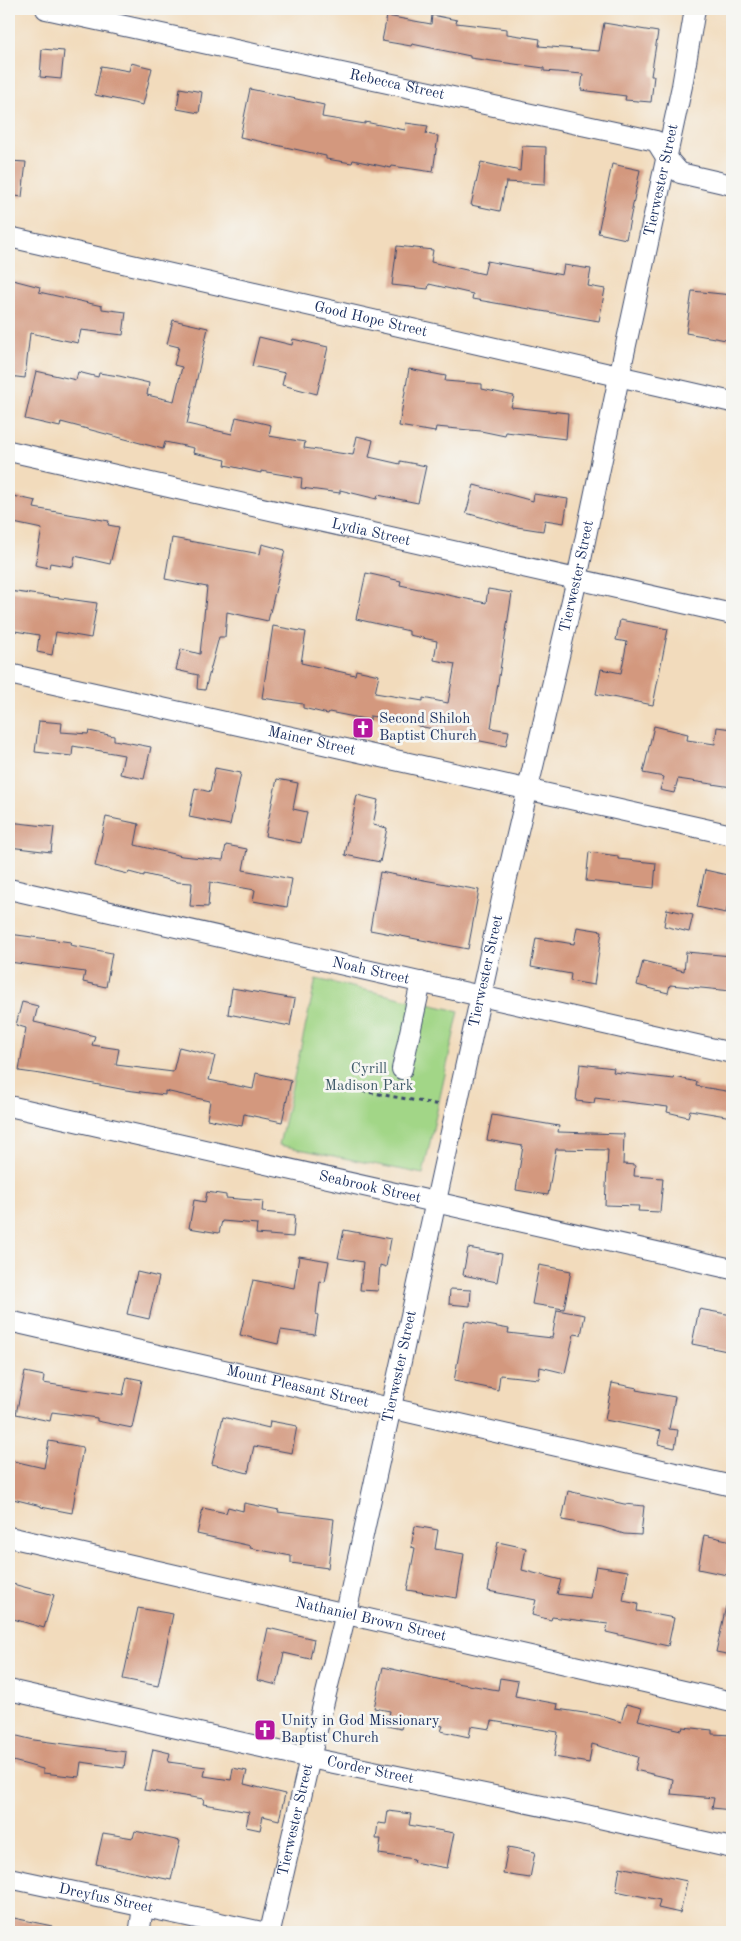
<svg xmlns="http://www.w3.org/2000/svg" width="741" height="1941" viewBox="0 0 741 1941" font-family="'Old Standard TT',serif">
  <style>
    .green { fill: #a2d687; stroke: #5e8272 }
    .building { fill: #d3987e }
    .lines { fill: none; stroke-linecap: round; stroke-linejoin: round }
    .minor-casing { stroke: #3b496c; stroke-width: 22 }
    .path { stroke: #3b496c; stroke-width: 3; stroke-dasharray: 4 4; stroke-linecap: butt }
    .minor { stroke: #fff; stroke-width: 20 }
    .labels { text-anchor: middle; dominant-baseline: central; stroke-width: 5; stroke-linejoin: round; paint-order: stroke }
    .street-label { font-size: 15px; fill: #1b2f5e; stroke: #f6f6f2 }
    .poi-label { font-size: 15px; fill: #1b2f5e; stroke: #f6f6f2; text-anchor: start }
    .park-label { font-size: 15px; fill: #3d5968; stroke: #f6f6f2 }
  </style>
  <rect width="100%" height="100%" fill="#f6f6f2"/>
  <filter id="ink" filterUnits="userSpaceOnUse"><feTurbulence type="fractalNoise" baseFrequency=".02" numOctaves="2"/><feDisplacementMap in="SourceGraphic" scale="10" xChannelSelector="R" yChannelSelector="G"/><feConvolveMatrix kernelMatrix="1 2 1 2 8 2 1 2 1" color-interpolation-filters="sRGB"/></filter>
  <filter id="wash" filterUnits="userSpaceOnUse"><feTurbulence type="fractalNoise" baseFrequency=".0096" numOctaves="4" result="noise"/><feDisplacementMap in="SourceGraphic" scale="20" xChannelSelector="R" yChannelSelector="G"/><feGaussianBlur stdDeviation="1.12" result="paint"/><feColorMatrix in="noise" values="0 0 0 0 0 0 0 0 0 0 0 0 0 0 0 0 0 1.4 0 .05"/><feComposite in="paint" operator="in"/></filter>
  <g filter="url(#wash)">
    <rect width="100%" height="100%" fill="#f2dbbc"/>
    <!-- green -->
    <path class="green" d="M316,979l143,32 -36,163 -144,-29z"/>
    <g id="blocks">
      <!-- building -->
      <path class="building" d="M432,15l25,5 -1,3 51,6v5l33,5 -1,7 60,5 5,-28 54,9 -7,44h3l-3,26 -26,-2 1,-4 -45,-6 2,-16 -39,-3v-3l-74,-10v-2l-58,-12 -1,2 -29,-5 5,-25 44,8z
        M42,49l22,2 -3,28 -21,-2z
        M131,63l21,5 -9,37 -48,-10 6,-29 28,5z
        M180,88l22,4 -3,21 -22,-4z
        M250,89l74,16 -2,12 43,7v-2l40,8 1,-7 22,3 -2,8 12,2 -5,36 -41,-6 -1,2 -38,-8 -1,3 -26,-4v-3l-86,-19z
        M522,146l24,1 -1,37 -39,-2 -6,29 -29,-6 10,-43 39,9z
        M9,161l17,1 -4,35 -13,-2z
        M612,164l28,6 -14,69 -28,-6z
        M397,246l36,4 -2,12 53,12 3,-13 75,14 2,-10 27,4 -3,17 17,3 -6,32 -127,-22 1,-5 -44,-10 -1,5 -36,-4z
        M9,279l31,8 -1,5 63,14v3l24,3 -3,23 -42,-5 -3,13 -48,-10 -5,45 -16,-2z
        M692,291l40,4v46l-46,-8z
        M173,320l35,8 -21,96 45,10 4,-17 35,8 -2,11 36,6 -1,6 49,7 4,-19 16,4 -4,17 31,7v-3l26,5 -8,37 -40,-8 -1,4 -37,-9v3l-39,-5 1,-10 -41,-7v2l-36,-8 1,-5 -33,-7 1,-5 -29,-6 -2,7 -102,-27 -1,5 -35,-8 11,-48 40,9 2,-8 20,5 1,-4 20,3 30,7 -2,12 27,6 8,-34 -8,-2 5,-18 -12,-3z
        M259,337l33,8 1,-6 35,8 -11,47 -35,-9 3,-12 -33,-7z
        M409,369l37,7 -1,5 37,3v5l32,7 -3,11 57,6 -2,26 -60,-7 -1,4 -24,-5 -45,-4 -1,5 -36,-6z
        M474,485l59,16 1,-7 34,5 -4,24 -19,-3 -2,11 -26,-4 -51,-14z
        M9,495l27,6 -2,7 75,13 -1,4 11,2 -9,37 -35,-8 -2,11 -23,-4 -1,5 -14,-3 7,-36 -33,-7z
        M172,538l88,16 2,-10 23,6 -17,71 -41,-9 -2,25h-6l-14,53 -8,-1 1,-14 -22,-5 5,-21 19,5 7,-67 -42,-8z
        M366,573l35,8 -1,4 86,18 2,-14 24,4 -21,135 18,3 -3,15 -41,-8v-3l-47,-9v-2l-48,-8v4l-41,-8 -1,2 -25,-6v-4l-41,-6 11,-72 33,6 -5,31 54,12 1,-5 23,5 -4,18 48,8v-3l25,5 7,-39 -21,-4 3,-19 -28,-6v-4l-53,-12z
        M9,591l88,12 -6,35 -35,-6 -4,23 -15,-3 2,-17 -30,-5z
        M620,620l48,9 -15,76 -57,-11 5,-25 20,4 6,-31 -11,-2z
        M39,721l23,2 -1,9 27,2 1,-3 25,5v4l37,7 -7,32 -24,-5 4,-19 -51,-9 -1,10 -37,-4z
        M654,726l34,8 -1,6 28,4 2,-17 15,2v58l-54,-8 -4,14 -14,-3 4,-13 -21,-4z
        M215,768l26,5 -11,52 -41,-8 6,-29 15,4z
        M277,779l21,4 -5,26 14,3 -6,31 -36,-7z
        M357,795l21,5 -5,25 14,3 -7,34 -35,-7z
        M106,817l33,7 -4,21 47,11 41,4 3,-15 21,4 -4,21 49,9 -5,28 -34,-6 2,-11 -45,-8 -2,25 -18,-1 2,-23 -15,-1 -33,-8v2l-15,-4 -1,2 -33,-8z
        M9,822l45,5 -3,25 -42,-5z
        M589,852l29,4v3l38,4 -2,25 -68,-7z
        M705,870l27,6v9l-6,28 -29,-6z
        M380,872l99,18 -11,59 -98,-19z
        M667,909l26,6 -4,17 -25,-6z
        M577,927l25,4 -8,54 -24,-4 1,-7 -40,-7 5,-29 38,6z
        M9,934l62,8 -1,3 42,8 -6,34 -23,-5 2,-10 -76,-10z
        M686,952l46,4v35l-62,-6 -2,8 -31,-8 6,-24 41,10z
        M232,988l63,11 -5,27 -62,-12z
        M22,1002l16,4 -4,16 61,14 -3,9 27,4 -3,16 57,7 6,-25 36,9 -6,24 44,9 3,-16 35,8 -9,41 -38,-8 -2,12 -35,-7 3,-18 -45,-10v4l-39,-5 -85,-16 -22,-3 7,-43 -10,-3z
        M580,1064l34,4 -1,4 61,7 1,-2 22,5 -1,4 36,6v25l-42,-7 -2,7 -21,-5 1,-5 -73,-9 -1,5 -18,-2z
        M492,1115l67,11 -1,6 66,2 -1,30 12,1 -1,11 29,2 -3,34 -22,-1 1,-5 -34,-1 3,-55 -52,-1 -8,46 -32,-5 7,-44 -36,-6z
        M207,1192l19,3v3l37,3 -1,11 33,3 -2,22 -37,-3 1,-10 -35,-3 -3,12 -30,-5 5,-28 11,2z
        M344,1230l47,9 -5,28 -6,-2 -2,26 -18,-1 3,-28 -25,-4z
        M468,1248l34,6 -5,28 -34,-7z
        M299,1256l30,5 -4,21 -5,-1 -4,33 2,1 -3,20 -34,-5 -3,14 -38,-9 13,-55 41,8z
        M539,1265l32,6 -7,38 -32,-5z
        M137,1272l22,5 -10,42 -22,-5z
        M450,1289l21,1 -1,16 -21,-2z
        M699,1309l33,6v37l-40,-8z
        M557,1310l28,5 -4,20 -7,-1 -9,39 -25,-6 -1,12 -39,-4 -2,15 -44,-9 11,-60 44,8 -1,4 44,5z
        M25,1372l19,4 -1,7 80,12 4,-18 15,3 -10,48 -35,-7v-3l-45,-6 -2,9 -34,-7z
        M612,1383l25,5 -1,2 39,7 -6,32 9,1 -3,18 -17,-4 3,-13 -56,-11z
        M223,1417l46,11 1,-7 27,5 -5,27 -38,-7 -6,27 -36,-9z
        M49,1441l34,6 -11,66 -31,-6v-1l-32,-8v-38l35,8z
        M568,1491l56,13 20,2 -3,29 -17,-1 -22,-7 -40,-7z
        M244,1503l35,7 -1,2 56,7 -6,49 -37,-5v-7l-41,-8 1,-2 -54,-12 6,-26 23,5 2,-6 15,4z
        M415,1526l23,4 -3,19 29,5 -7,44 -50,-8 8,-42 -4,-1z
        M704,1535l28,6 -5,34 -29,-6z
        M498,1542l28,6 -4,22 39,10 -4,14 33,4 6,-32 32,5 -5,30 15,3 -1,7 37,7 -6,28 -62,-14 2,-8 -56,-7 -1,3 -19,-5 4,-15 -48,-9z
        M9,1583l45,12 -10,33 -34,-10 3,-13 -4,-1z
        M726,1606l6,1v48l-16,-3z
        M138,1608l35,6 -15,72 -35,-7z
        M268,1628l46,11 -4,20 -26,-6 -7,32 -20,-5z
        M383,1667l68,15 47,8 2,-12 18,3 -3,15 43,8 -1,5 41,6 23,7 5,-18 16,4 -4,12 44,10 1,-3 29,3v4l20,1v75l-20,-2 2,-10 -43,-4 2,-15 -38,-9 3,-13 -46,-13 -3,19 -35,-6 4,-25 -66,-11 -2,8 -19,-3 -2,11 -28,-6 2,-5 -39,-9 -3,12 -14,-3 3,-15 -16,-3z
        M9,1734l25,6 92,12 -2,16 -43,-6 -2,15 -36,-4v-4l-34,-9z
        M153,1749l17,4 -2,9 38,5 -2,9 27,4 2,-12 14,3 -3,13 41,10 -6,26 -16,-4 -3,14 -14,-3 3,-15 -46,-8 1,-5 -60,-9z
        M388,1811l23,3 -2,11 45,8 -7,35 -34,-6 1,-3 -35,-5 2,-15h-5l2,-16 8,1z
        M135,1831l45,10 -9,39 -75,-16 7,-31 30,5z
        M508,1847l27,5 -5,26 -27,-4z
        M620,1867l67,14 -7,32 -22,-5 2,-8 -44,-9z
        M9,1917l43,9 -1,6h-42z"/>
    </g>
  </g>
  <g filter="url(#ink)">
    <use href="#blocks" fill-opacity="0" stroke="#3b496c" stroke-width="1"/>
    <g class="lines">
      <!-- minor casing -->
      <g class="minor-casing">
        <g id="minor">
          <path id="s1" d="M46,9l610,132 10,16 14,16 52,12"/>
          <path id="s2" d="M9,237l723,165"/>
          <path id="s3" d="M9,451l723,163"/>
          <path id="s4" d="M9,674l723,161"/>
          <path id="s5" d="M9,889l723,164"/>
          <path d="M402,1069l19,-87"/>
          <path id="s6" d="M9,1106l723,163"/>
          <path id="s7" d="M9,1321l723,165"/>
          <path id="s8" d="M9,1537l723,165"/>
          <path id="s9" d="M9,1690l301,68 276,57 146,33"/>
          <path id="s10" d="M9,1878l253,54"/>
          <path d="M142,1932l-2,-4 3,-21"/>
          <path id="s11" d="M270,1932l40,-174 36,-145 156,-714 75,-320 42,-202 63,-291 13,-77"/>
        </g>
      </g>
      <!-- path -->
      <path class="path" d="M362,1091l78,14"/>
      <!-- minor -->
      <use href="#minor" class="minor"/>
    </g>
  </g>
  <!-- icons -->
  <defs>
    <g id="church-square" transform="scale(1.125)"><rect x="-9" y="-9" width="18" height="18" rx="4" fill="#b5179e" stroke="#f6f6f2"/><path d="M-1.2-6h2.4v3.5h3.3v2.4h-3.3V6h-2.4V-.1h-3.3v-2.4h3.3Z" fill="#fff"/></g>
  </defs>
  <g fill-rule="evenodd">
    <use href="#church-square" x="363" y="728"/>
    <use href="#church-square" x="265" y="1730"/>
  </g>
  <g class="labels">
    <!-- street labels -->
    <g class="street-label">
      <text stroke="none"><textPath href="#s1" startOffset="359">Rebecca Street</textPath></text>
      <text stroke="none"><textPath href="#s11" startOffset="1795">Tierwester Street</textPath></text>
      <text stroke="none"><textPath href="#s2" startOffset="371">Good Hope Street</textPath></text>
      <text stroke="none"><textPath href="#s3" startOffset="371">Lydia Street</textPath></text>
      <text stroke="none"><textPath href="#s11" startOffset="1390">Tierwester Street</textPath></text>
      <text stroke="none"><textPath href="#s4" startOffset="310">Mainer Street</textPath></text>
      <text stroke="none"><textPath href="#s5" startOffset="371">Noah Street</textPath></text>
      <text stroke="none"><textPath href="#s11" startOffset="985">Tierwester Street</textPath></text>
      <text stroke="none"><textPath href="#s6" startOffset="370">Seabrook Street</textPath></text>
      <text stroke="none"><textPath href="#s11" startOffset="580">Tierwester Street</textPath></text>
      <text stroke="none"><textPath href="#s7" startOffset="296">Mount Pleasant Street</textPath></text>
      <text stroke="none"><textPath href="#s8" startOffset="371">Nathaniel Brown Street</textPath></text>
      <text stroke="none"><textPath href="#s9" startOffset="370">Corder Street</textPath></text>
      <text stroke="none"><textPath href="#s11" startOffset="115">Tierwester Street</textPath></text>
      <text stroke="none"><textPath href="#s10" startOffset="99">Dreyfus Street</textPath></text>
    </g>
    <!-- poi labels -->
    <g class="poi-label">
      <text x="379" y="719">Second Shiloh<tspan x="379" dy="17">Baptist Church</tspan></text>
      <text x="281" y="1721">Unity in God Missionary<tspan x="281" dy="17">Baptist Church</tspan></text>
    </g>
    <!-- park labels -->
    <g class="park-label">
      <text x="369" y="1069">Cyrill<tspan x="369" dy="17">Madison Park</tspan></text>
    </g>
  </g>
  <!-- margin -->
  <rect width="741" height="1941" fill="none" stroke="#f6f6f2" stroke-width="30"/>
</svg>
